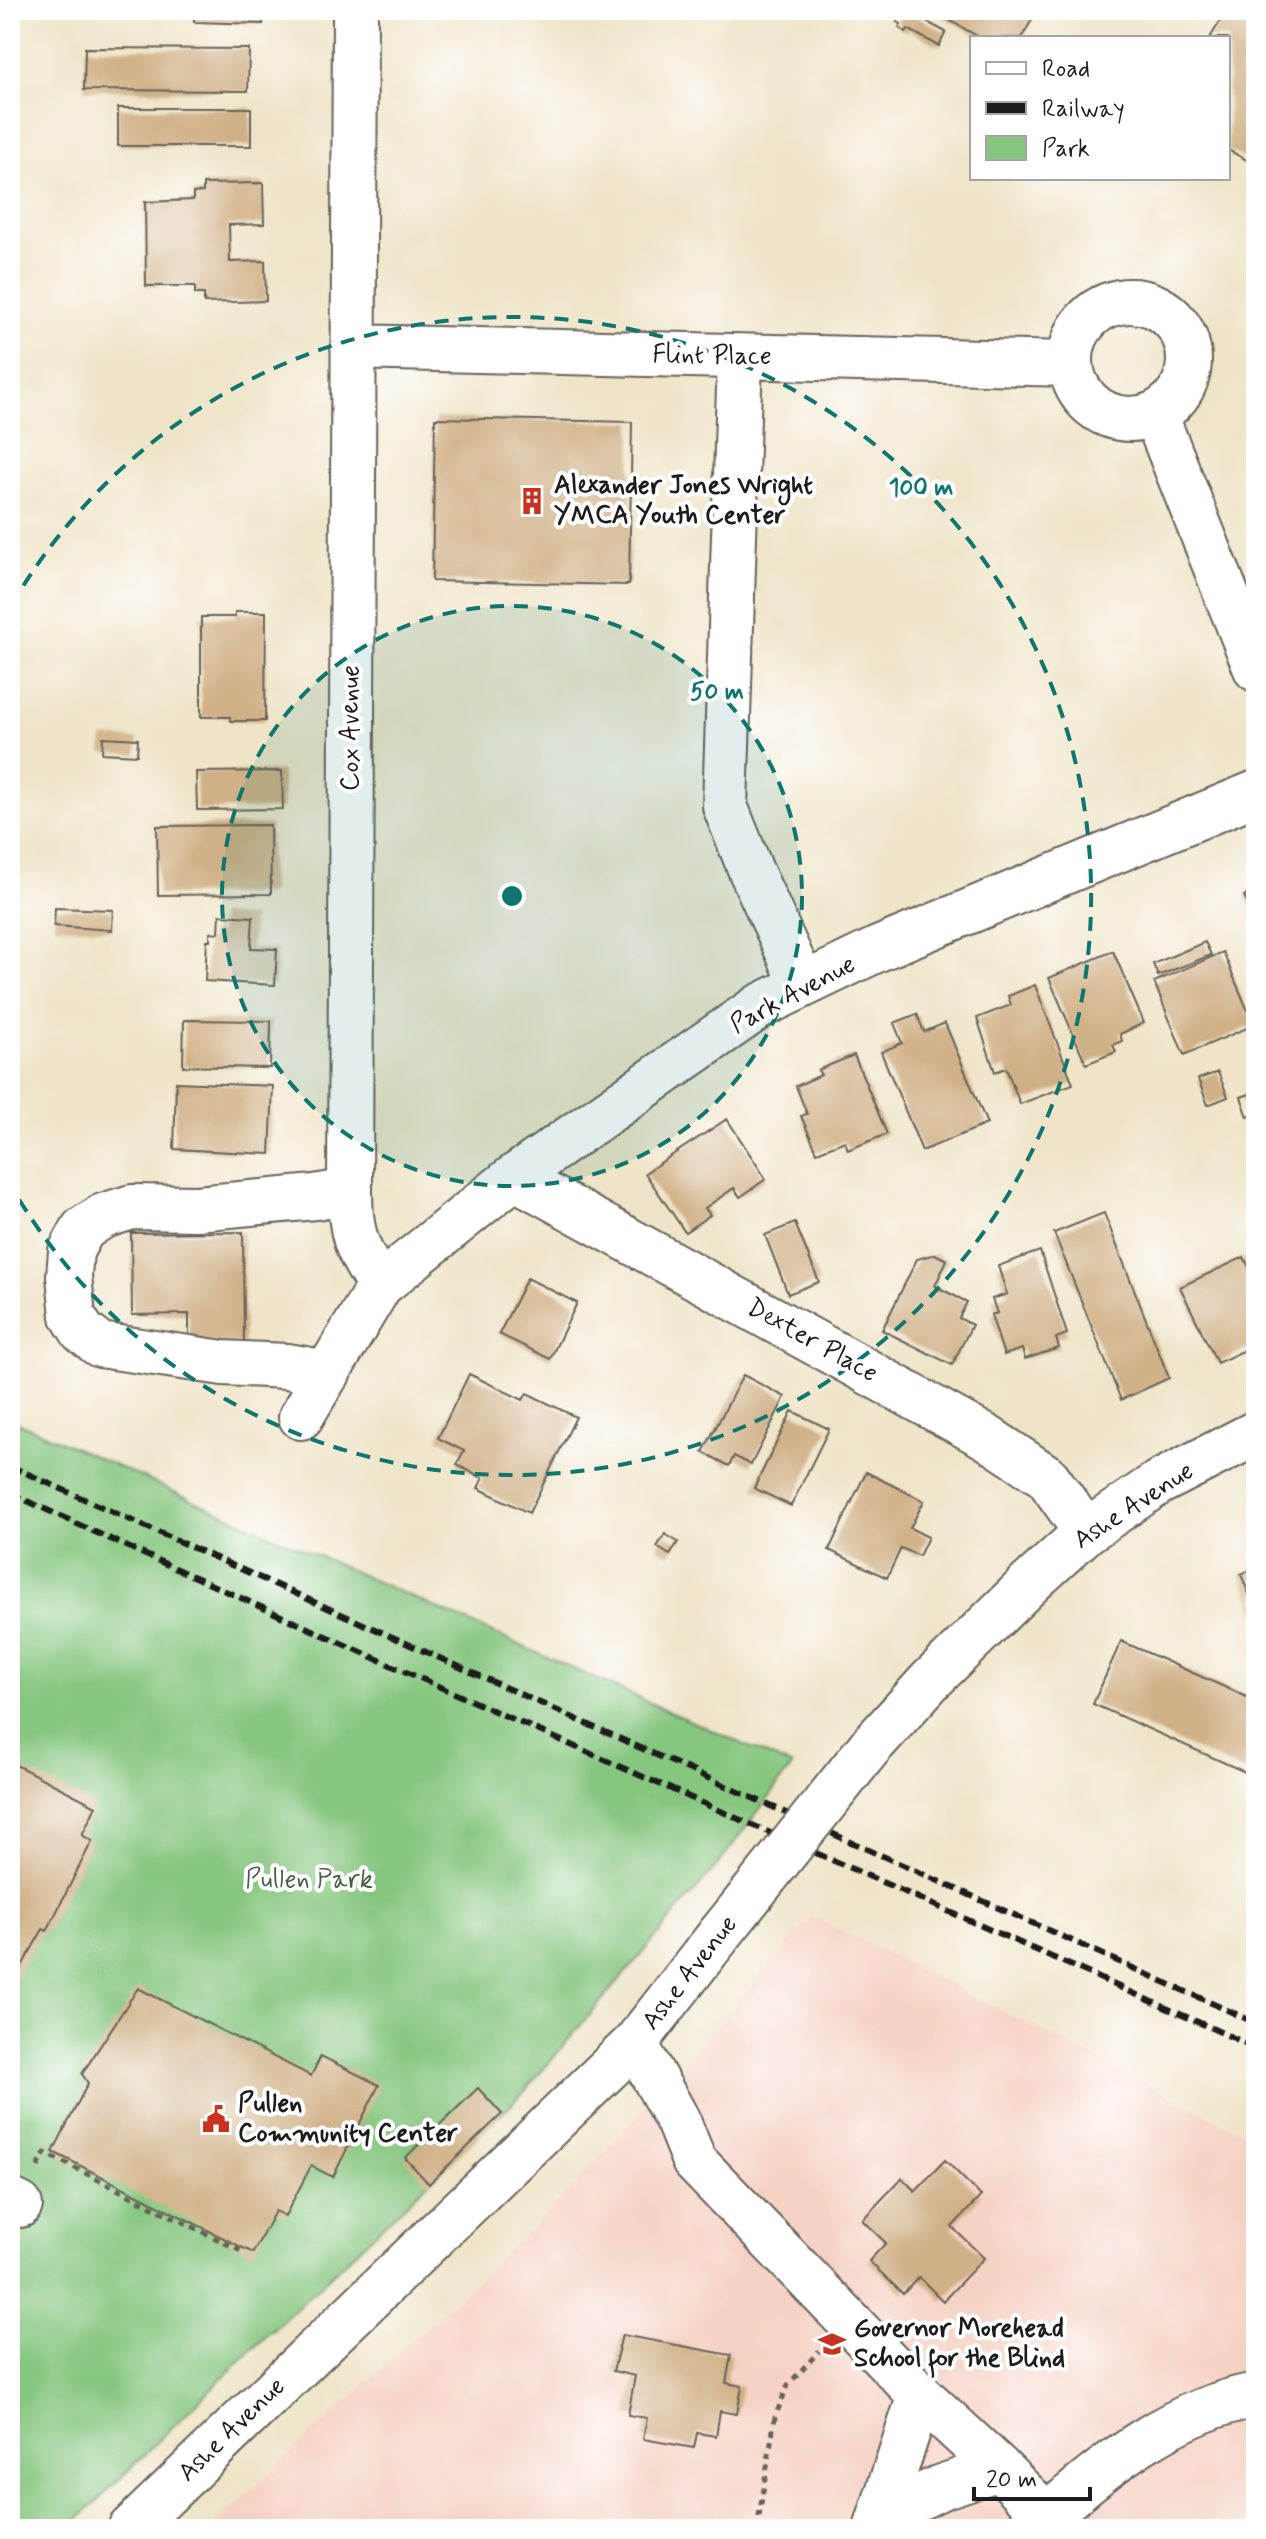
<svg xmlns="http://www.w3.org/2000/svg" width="1266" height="2539" viewBox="0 0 1266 2539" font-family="Mynerve,sans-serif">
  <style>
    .built { fill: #f6d2c4 }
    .green { fill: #86c67f; stroke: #51714e; stroke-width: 2 }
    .building { fill: #d0b086 }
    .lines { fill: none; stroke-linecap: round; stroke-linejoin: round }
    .minor-casing { stroke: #666258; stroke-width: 48 }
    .path { stroke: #666258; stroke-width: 5; stroke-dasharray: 6 6; stroke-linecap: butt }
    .minor { stroke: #fff; stroke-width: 44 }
    .rail { stroke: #1c1c1c; stroke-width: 6; stroke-dasharray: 12 6; stroke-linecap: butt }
    .minor-bridge-casing { stroke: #666258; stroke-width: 48; stroke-linecap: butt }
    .minor-bridge { stroke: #fff; stroke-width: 44 }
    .ring { fill: none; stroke: #0f766e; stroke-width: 4; stroke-dasharray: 14 10 }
    .labels { text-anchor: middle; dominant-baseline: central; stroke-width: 8; stroke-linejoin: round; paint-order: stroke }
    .street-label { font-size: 26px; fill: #1c1c1c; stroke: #fff }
    .poi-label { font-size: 26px; font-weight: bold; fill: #1c1c1c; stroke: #fff; text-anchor: start }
    .park-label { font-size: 26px; fill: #466044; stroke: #fff }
    .centre { fill: #0f766e; stroke: #fff; stroke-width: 4 }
    .ring-label { font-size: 24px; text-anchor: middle; font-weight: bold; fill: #0f766e; stroke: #fff; stroke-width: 8; stroke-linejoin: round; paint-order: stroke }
  </style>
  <rect width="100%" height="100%" fill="#fff"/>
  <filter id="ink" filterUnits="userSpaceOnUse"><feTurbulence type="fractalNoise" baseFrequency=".0125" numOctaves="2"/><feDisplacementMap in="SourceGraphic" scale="16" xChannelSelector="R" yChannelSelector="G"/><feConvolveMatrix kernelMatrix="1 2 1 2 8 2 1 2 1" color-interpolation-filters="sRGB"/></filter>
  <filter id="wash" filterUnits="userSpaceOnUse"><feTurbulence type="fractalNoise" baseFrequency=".006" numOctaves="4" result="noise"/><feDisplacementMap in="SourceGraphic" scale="32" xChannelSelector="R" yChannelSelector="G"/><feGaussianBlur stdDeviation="1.8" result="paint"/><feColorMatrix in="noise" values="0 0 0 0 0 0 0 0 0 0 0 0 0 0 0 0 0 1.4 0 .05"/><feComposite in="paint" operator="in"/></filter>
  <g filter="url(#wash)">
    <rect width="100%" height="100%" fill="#efe4c8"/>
    <!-- built -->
    <path class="built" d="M813,1916l443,223v390h-1046l362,-339z"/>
    <!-- green -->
    <path class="green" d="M10,1419l782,347 -72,96 -196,230 -305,289 -150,148h-59z"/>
    <g id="blocks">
      <!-- building -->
      <path class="building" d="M194,10h70l-1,14 -69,-2z
        M904,10l42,22 -7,14 -31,-17 -2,3 -7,-4 2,-4 -4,-2z
        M931,10h106l-15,28h-41z
        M1227,10h29v155l-28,-15v-112h-18z
        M85,48l164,1 -1,42 -164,-1z
        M118,108h133v38h-133z
        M263,183l1,41 -35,1 1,37 35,-1 1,40 -62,2v-9h-9v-8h-49l-1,-84 48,-2v-7l10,-1v-8z
        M435,418l197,4 -3,163 -197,-4z
        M235,612h31l-1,109h-35v-4h-29v-100h34z
        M103,737l35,2 -1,16 -35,-2z
        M282,771l1,38 -86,1 -1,-38z
        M270,825l1,69 -113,1 -1,-69z
        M1256,891v32l-12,-27z
        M55,908l58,2 -1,20 -58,-4z
        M220,915l33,2 -2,31 26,1 -2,36 -70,-4 2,-41h3v-8l9,1z
        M1205,942l6,13 -53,21 -5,-12z
        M1113,951l31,72 -24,11 2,7 -9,4 3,7 -30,12 -37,-86z
        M1223,952l31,73 -70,30 -30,-73z
        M1035,985l38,99 -53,20 -14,-36 -11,4 -18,-54 34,-13 -3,-9z
        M917,1014l7,18 21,-9 42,101 -65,27 -41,-99 21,-9 -8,-20z
        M184,1020l87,1 -1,47 -87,-2z
        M854,1055l33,79 -39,16 -3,-9 -28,11 -16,-36 6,-2 -11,-28 25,-11 -3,-5z
        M1218,1072l10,25 -20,8 -10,-26z
        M176,1082l97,4 -3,68 -96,-5z
        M1256,1092v22l-8,3 -7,-20z
        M727,1119l39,60 -26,18 -6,-9 -29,20 5,7 -25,17 -40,-59z
        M1104,1213l65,165 -48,22 -67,-167z
        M795,1223l24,59 -31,12 -23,-59z
        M243,1232l1,111h-55v-29l-57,1 -1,-82z
        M1040,1251l27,83 -11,4 3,10 -34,11 -3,-10 -18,6 -13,-40 6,-2 -5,-14 15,-5 -9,-28z
        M935,1254l12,6 -12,26 32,16 -8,16 13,7 -20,40 -70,-35 35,-71z
        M1244,1257l12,25v63l-39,18 -37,-76z
        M527,1278l50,25 -27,56 -51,-25z
        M469,1374l54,26 4,-7 49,24 -47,96 -51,-25 5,-10 -26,-13 7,-14 -26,-13z
        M743,1375l42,22 -34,68 -17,-9 -5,10 -26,-14z
        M792,1411l37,18 -38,77 -37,-18z
        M866,1472l58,29 -14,27 18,9 -9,19 -18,-8 -14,30 -58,-28z
        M665,1534l13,8 -8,13 -13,-8z
        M1256,1568v44l-15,-38z
        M1121,1641l135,60v76l-163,-73z
        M10,1762l86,44 -14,29 10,6 -45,90 -4,-2 -33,58z
        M138,1988l173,88 10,-20 58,29 -46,92 -22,-11 -26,50 -10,-5 -22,42 -200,-101 35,-69 -6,-9z
        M478,2088l24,26 -73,70 -24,-26z
        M945,2160l36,36 -29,31 32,31 -41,43 -24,-24 -16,17 -34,-33 17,-18 -24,-23 40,-42 13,13z
        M622,2335l109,20 -5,28 16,3 -5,28 -17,-3 -4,25 -19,-3 -3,15 -51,-9 4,-21 -19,-3 7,-39 -22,-5z"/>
    </g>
  </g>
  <g filter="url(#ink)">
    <use href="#blocks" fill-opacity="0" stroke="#666258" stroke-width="2"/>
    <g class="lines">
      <!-- minor casing -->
      <g class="minor-casing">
        <path id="minor" d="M1071 360a59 59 0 1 1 118 0a59 59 0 1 1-118 0Z
          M353,347l717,17
          M740,357l-15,449 26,65 52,114
          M1155,414l101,255
          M514,1177l474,261 59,39 39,55
          M380,1285l134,-108 246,-171 118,-57 378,-156
          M328,1373l-41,-7 -64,-3 -123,-18 -17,-13 -10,-16 -4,-40 2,-25 12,-22 20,-13 29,-9 65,1 118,-11 35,-6
          M301,1417l79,-132c-24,-34 -30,-53 -30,-94l5,-1181
          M869,1748l60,-66 102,-100 55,-50 72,-49 98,-50
          M635,2043l43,78 16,40 226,234 79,73 61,61
          M10,2200l10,5
          M882,2515l59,-28 58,-19
          M1047,2516c60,-53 127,-106 209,-121
          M130,2529l505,-486 85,-109
          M876,2529l44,-134"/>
      </g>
      <!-- path -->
      <path class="path" d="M38,2167l7,-14 198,99
        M757,2529l18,-112 13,-32 31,-34"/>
      <!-- minor -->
      <use href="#minor" class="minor"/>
      <!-- rail -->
      <path class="rail" d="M10,1466l1246,557
        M10,1493c413,190 831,369 1246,555"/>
      <!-- minor-bridge casing -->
      <g class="minor-bridge-casing">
        <path id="minor-bridge" d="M720,1934l149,-186"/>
      </g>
      <!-- minor-bridge -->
      <use href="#minor-bridge" class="minor-bridge"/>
    </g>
  </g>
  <!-- distance rings -->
  <circle cx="512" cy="896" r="290" fill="#0f766e" fill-opacity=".12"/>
  <g class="ring">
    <circle cx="512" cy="896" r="290"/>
    <path d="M11 606A579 579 0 1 1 11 1186"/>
  </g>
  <!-- icons -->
  <defs>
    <g id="building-bare" transform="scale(2.16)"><path d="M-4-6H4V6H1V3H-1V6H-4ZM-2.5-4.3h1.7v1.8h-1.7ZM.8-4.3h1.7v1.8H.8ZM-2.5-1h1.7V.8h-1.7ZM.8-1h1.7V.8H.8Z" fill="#c8321e" stroke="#fff" stroke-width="2.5" paint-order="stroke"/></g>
    <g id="civic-bare" transform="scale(2.16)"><path d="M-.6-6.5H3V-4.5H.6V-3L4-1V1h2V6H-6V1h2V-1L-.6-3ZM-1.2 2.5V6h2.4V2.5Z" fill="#c8321e" stroke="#fff" stroke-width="2.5" paint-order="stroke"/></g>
    <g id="school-bare" transform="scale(2.16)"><path d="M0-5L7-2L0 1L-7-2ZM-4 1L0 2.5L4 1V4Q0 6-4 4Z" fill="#c8321e" stroke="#fff" stroke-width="2.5" paint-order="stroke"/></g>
  </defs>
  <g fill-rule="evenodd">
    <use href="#building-bare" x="532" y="501"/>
    <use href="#civic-bare" x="216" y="2119"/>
    <use href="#school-bare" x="832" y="2344"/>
  </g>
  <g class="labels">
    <!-- street labels -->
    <g class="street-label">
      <text transform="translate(712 356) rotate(1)">Flint Place</text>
      <text transform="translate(351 728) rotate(-90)">Cox Avenue</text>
      <text transform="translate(793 995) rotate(-28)">Park Avenue</text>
      <text transform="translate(812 1341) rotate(29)">Dexter Place</text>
      <text transform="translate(1134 1506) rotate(-33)">Ashe Avenue</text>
      <text transform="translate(690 1973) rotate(-52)">Ashe Avenue</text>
      <text transform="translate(232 2430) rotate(-44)">Ashe Avenue</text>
    </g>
    <!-- poi labels -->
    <g class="poi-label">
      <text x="554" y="486">Alexander Jones Wright<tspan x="554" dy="30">YMCA Youth Center</tspan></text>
      <text x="238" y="2104">Pullen<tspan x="238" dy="30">Community Center</tspan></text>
      <text x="854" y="2329">Governor Morehead<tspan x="854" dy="30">School for the Blind</tspan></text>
    </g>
    <!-- park labels -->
    <g class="park-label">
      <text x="309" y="1880">Pullen Park</text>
    </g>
  </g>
  <circle cx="512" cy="896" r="12" class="centre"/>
  <g class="ring-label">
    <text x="921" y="495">100 m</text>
    <text x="717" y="699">50 m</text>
  </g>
  <!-- margin -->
  <rect width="1266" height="2539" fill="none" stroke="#fff" stroke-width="40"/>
  <!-- legend -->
  <rect x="970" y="36" width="260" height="144" fill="#ffffff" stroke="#a4a4a4" stroke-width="2"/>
  <rect x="986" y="62" width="40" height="12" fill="#ffffff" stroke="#a4a4a4" stroke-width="2"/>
  <text x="1042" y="76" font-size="24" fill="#1c1c1c">Road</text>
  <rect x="986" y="102" width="40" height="12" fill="#1c1c1c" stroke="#a4a4a4" stroke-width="2"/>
  <text x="1042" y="116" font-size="24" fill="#1c1c1c">Railway</text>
  <rect x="986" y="136" width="40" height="24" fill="#86c67f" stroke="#a4a4a4" stroke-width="2"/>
  <text x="1042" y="156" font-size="24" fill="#1c1c1c">Park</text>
  <!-- scale -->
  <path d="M974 2487v12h116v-12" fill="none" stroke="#1c1c1c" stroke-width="4"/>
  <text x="986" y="2487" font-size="24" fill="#1c1c1c" stroke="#ffffff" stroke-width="6" paint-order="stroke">20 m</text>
</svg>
